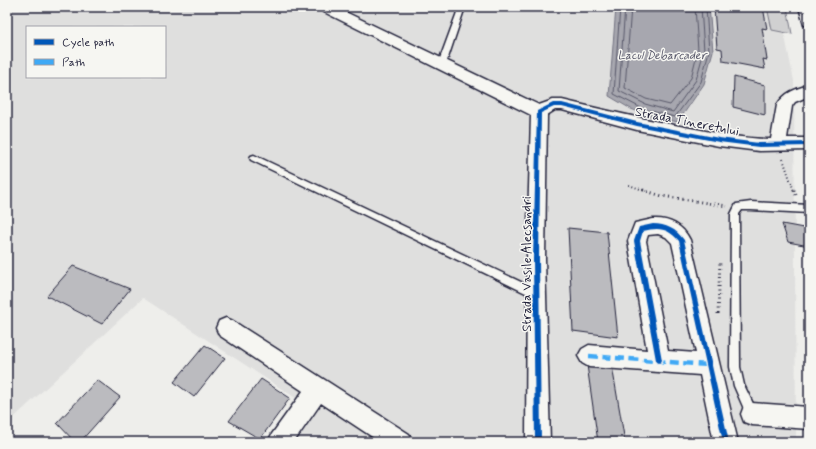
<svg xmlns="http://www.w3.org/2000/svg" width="816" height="449" viewBox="0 0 816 449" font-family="Mynerve,sans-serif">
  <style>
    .built { fill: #dfdfde; fill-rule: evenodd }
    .green { fill: #d0d0d1; stroke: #797986 }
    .water { fill: #a7a7af; stroke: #727281 }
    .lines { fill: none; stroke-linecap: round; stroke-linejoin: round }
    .shore { stroke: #575769; stroke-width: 1 }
    .building { fill: #bbbbbf; stroke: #22223b }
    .lane-casing { stroke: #22223b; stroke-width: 3 }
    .street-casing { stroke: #22223b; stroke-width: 3 }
    .path-far1 { stroke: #22223b; stroke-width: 2; stroke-dasharray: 1 2.5; stroke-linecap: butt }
    .path { stroke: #22223b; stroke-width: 3; stroke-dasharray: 1 3.5; stroke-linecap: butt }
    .lane { fill: #f6f6f2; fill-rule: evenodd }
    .street { fill: #f6f6f2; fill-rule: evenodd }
    .quiet { stroke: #3fa9f5; stroke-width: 4.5; stroke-dasharray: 9 4.5; stroke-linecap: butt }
    .cycleway-casing { stroke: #f6f6f2; stroke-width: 3 }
    .cycleway { fill: #0057b8; fill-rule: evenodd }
    .labels { text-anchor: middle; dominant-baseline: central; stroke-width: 3; stroke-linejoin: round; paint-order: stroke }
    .far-water-label { font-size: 12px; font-style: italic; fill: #575769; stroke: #f6f6f2 }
    .street-label { font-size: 13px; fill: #22223b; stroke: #f6f6f2 }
  </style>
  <rect width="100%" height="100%" fill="#eeeeeb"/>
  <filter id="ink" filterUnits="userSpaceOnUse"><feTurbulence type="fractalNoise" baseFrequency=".025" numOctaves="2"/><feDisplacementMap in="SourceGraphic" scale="8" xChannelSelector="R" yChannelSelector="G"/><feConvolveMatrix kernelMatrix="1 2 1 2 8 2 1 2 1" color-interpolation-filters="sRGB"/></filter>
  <g filter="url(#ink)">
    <!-- built -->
    <path class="built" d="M7,7h772l15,74 2,361h-502l20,-32 -171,-112 -136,126zM27,27h138v50h-138z"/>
    <!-- green -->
    <path class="green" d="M767,7h20l5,27 -20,-4z"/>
    <!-- water -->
    <path class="water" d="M616,7h93l4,44 -9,33 -26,38 -28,-6 -19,-7 -22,-13z"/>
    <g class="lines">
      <!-- shore -->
      <path class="shore" d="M620,7l-6,87 29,15 32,8 26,-35 8,-31 -3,-44
        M625,7l-6,84 26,13 28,8 23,-32 8,-29 -3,-44
        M631,7l-6,81 21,11 24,6 21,-27 7,-28 -3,-43"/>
    </g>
    <!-- building -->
    <path class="building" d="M714,7h49l4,22 -5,-1 5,32 -4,-1 2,10 -42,-8 -1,-12 -5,-1z
      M734,77l31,8v30l-32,-8z
      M782,224l27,5v17l-21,-4z
      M568,228l39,4 11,105 -45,-6z
      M73,266l57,23 -28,35 -55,-28z
      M205,345l20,13 -31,39 -20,-15z
      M587,365l25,1 13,76h-27z
      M261,379l29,19 -30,41 -31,-18z
      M97,380l23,17 -40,45h-5l-18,-19z"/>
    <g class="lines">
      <!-- lane casing -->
      <g class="lane-casing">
        <path id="lane" d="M459,7h6l-19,57 -1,2h-6l-1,-2z
          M254,155l286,136 2,3 -2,3 -3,2 -3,-2 -283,-137 -1,-2 1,-2z
          M751,202l58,3v8l-58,-3h-9l-3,4 1,153 4,18 14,29 -2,4 -4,2 -4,-2 -14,-32 -4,-19 1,-153 5,-10z"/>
      </g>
      <!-- street casing -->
      <g class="street-casing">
        <path id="street" d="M319,7h16l204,98 14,-5h9c42,10 85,20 128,28 26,5 54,11 81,11l6,-34c8,-13 18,-16 32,-20v11l-14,6 -3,4 -5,32h22v12l-50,1 -40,-5 -82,-16 -75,-20h-7l-8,5 -2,144 5,183h-24l1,-183 4,-144 -211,-105z
          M799,7h10v19l-5,-1z
          M653,219c16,-1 30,6 37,21l48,202h-24l-14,-67 -111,-8 -7,-4 -4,-7 4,-7 7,-4 58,5 -19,-109 7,-18zM658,234l8,3 6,6 24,110 -28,-2 -22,-110 2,-6z
          M226,318l7,3 176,113 4,8h-33l-59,-39 -27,39h-26l4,-8 31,-43 -84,-56 -3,-7 3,-7z
          M752,403l57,4v22l-57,-4 -8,-3 -3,-8 3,-8z"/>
      </g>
      <!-- path-far1 -->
      <path class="path-far1" d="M783,159l11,32
        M629,185l17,6"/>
      <!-- path -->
      <path class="path" d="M643,190l19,6 65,10
        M794,190l2,5
        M718,314l2,-53"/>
      <!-- lane -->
      <use href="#lane" class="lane"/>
      <!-- street -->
      <use href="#street" class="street"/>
      <!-- quiet -->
      <path class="quiet" d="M589,356l119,9"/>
      <!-- cycleway casing -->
      <g class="cycleway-casing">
        <path id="cycleway" d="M553,103h9l75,19 82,16 40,5 50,-1v4l-50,1 -40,-5 -82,-16 -75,-19h-8l-13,6 -2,146 2,183h-6l-2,-183 4,-147v-1z
          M653,224c13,0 23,5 31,16l45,202h-6l-44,-201c-11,-13 -20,-14 -36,-10l-3,10 22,119 -1,2 -2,1 -2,-1 -1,-2 -22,-119 5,-14z"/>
      </g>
      <!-- cycleway -->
      <use href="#cycleway" class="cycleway"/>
    </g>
  </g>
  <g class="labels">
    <!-- far-water labels -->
    <g class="far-water-label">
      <text x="662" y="56">Lacul Debarcader</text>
    </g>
    <!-- street labels -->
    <g class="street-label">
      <text transform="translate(687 122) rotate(11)">Strada Tineretului</text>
      <text transform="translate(527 264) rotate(-90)">Strada Vasile Alecsandri</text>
    </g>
  </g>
  <!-- margin -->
  <rect width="816" height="449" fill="none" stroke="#f6f6f2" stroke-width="24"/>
  <rect x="12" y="12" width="792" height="425" fill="none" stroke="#22223b" stroke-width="1.5" filter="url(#ink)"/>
  <!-- legend -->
  <rect x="26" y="26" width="140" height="52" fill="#f6f6f2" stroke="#a1a1a9"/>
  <rect x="34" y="39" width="20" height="6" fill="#0057b8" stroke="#a1a1a9"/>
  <text x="62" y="46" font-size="12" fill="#22223b">Cycle path</text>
  <rect x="34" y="59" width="20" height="6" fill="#3fa9f5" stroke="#a1a1a9"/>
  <text x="62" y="66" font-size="12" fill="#22223b">Path</text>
</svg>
